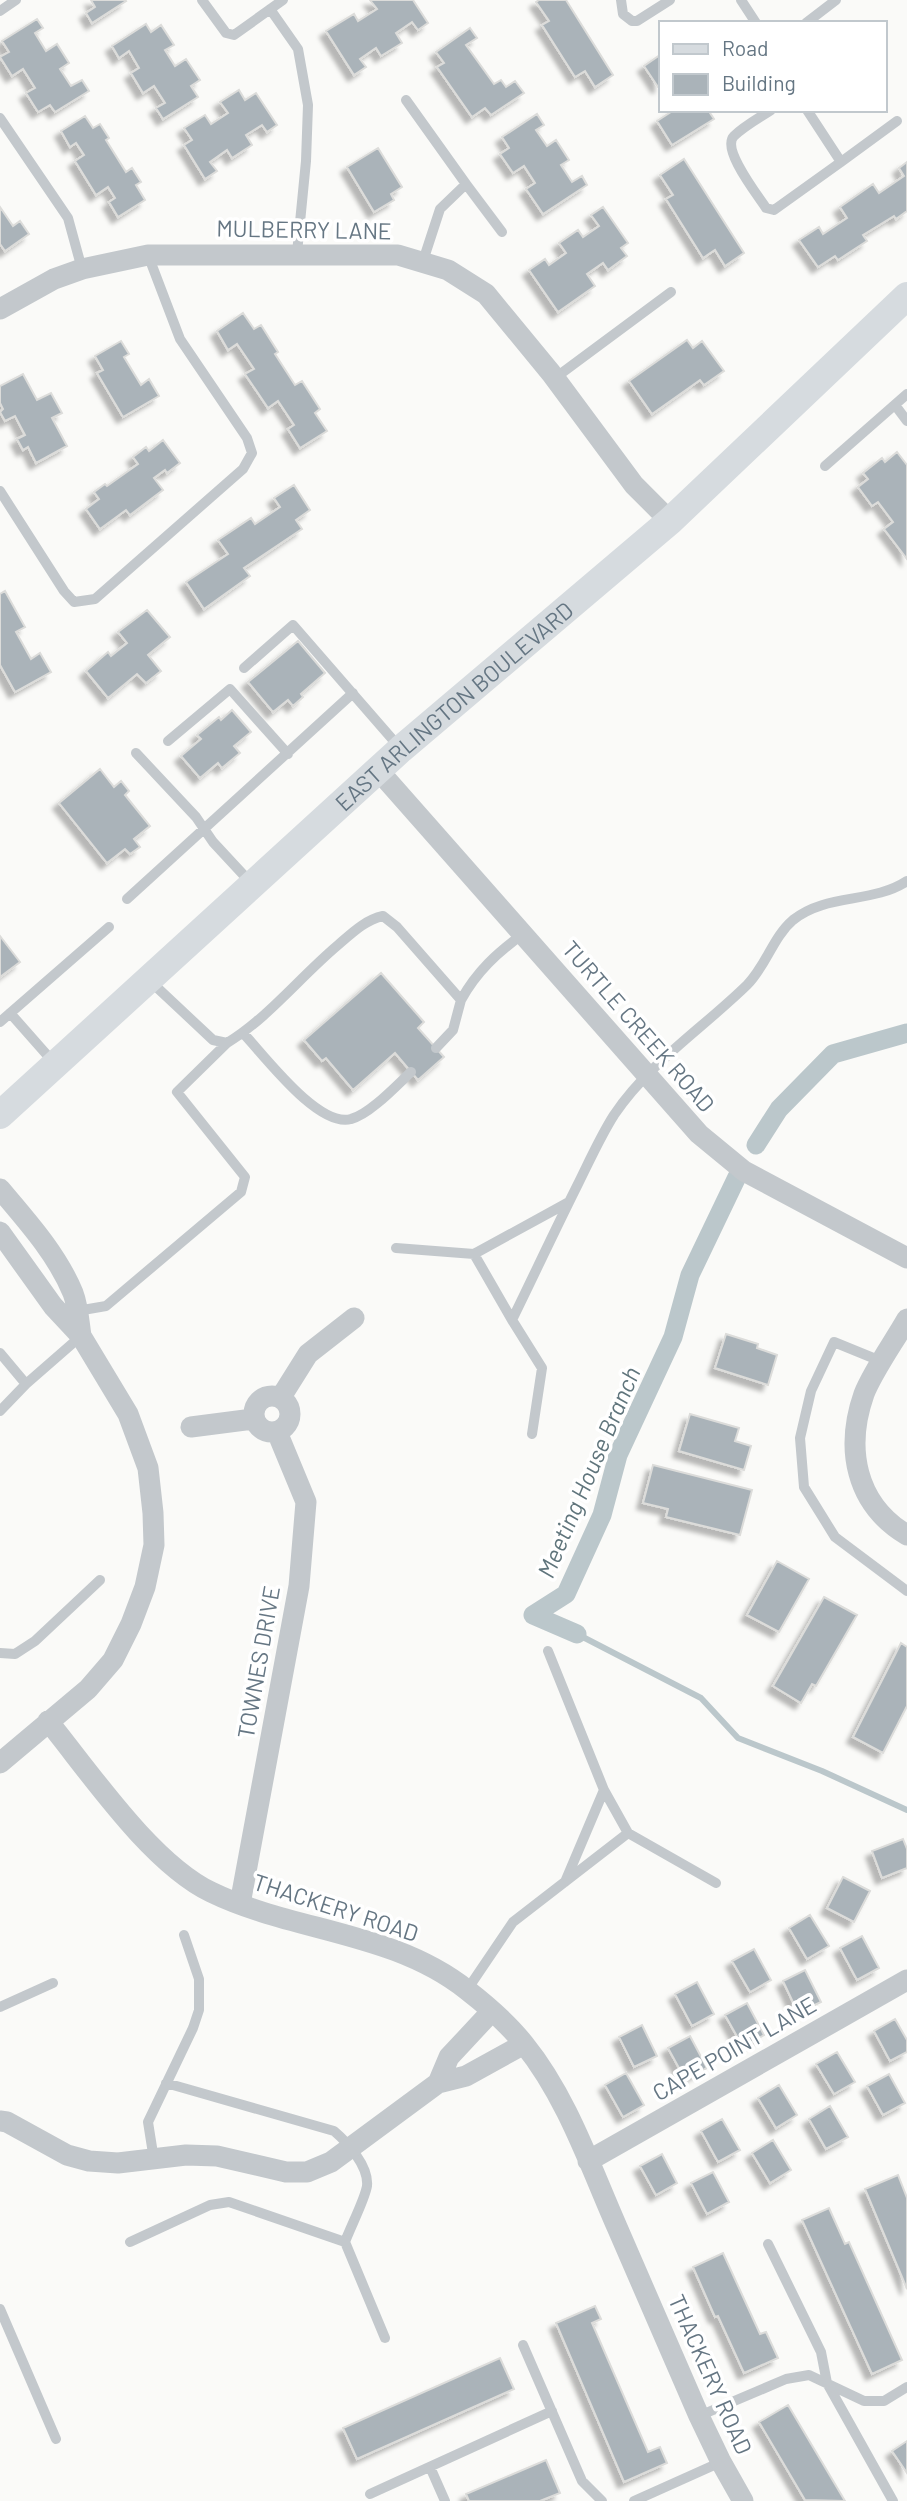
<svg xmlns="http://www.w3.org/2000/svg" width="907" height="2501" viewBox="0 0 907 2501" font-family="Barlow,sans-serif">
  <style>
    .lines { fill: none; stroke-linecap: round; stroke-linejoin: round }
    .stream { stroke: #bbc7cb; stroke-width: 6 }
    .canal { stroke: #bbc7cb; stroke-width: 19 }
    .building { fill: #aab3b9; stroke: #dcdcda; stroke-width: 2; filter: url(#shadow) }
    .lane { stroke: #c3c8cc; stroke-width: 10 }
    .street { stroke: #c3c8cc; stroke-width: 21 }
    .secondary { stroke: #d6dbdf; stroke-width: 28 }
    .labels { text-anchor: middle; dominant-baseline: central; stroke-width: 7; stroke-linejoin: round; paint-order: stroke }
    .street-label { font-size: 23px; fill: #657683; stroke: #fff }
    .water-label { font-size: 24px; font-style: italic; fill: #60757c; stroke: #fff }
  </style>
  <defs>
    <filter id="shadow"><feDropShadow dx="-6" dy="6" stdDeviation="2" flood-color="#0004"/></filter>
  </defs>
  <rect width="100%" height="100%" fill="#fafaf8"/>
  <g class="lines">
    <!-- stream -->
    <path class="stream" d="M577,1634l124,64 37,40 84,33 85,39"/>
    <!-- canal -->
    <path class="canal" d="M756,1145l23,-36 54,-55 74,-21
      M577,1634l-44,-19 33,-21 36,-79 16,-60 55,-118 17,-62 47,-98"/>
  </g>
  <!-- building -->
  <path class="building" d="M91,0h34l1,1 -34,22 -6,-10 9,-6z
    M370,0h43l15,23 -10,7 -6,-8 -16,11 6,10 -21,13 -5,-8 -16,11 6,8 -12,8 -28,-44 28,-17 4,7 19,-12z
    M539,0h27l47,75 -18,12 -10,-16 -10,6 -33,-52 7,-4 -13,-19z
    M37,19l6,9 -8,5 11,18 11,-7 12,19 -9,6 11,17 11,-6 7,11 -34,21 -5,-7 -12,7 -12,-19 9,-5 -12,-19 -11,7 -12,-19 9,-5 -7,-11z
    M146,24l5,8 10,-7 13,20 -9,5 10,16 11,-7 14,21 -9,6 7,11 -35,22 -7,-11 9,-5 -11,-17 -11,7 -12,-20 8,-5 -10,-17 -10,7 -7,-12z
    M470,28l7,10 -11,7 28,39 7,-4 5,7 9,-6 9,12 -33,22 -6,-7 -13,9 -35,-50 7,-4 -8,-11z
    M660,55v31l-2,1 -14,-21z
    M239,90l6,10 11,-7 21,32 -10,7 -5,-7 -16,10 6,10 -20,13 -5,-8 -17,12 7,9 -12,8 -21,-34 8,-5 -8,-12 21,-13 6,9 17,-11 -8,-11z
    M674,110h34l6,9 -42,26 -15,-24z
    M537,114l7,11 -8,5 11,16 9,-6 13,20 -8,5 11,17 10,-6 5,9 -44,29 -17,-25 9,-6 -11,-17 -11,7 -13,-19 9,-6 -7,-11z
    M85,116l8,12 7,-4 9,14 -3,2 20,32 6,-4 9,14 -5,3 9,15 -27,17 -9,-15 6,-4 -7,-11 -12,8 -21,-34 9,-6 -8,-12 -6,4 -9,-16z
    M378,148l24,39 -11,7 3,6 -20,12 -27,-45z
    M684,159l60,94 -19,13 -10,-16 -12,8 -37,-59 7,-4 -13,-20z
    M907,162v49l-11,8 -2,-3 -31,19 4,6 -29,19 -3,-4 -17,11 -19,-27 20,-13 4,7 24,-16 -7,-11 33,-23 6,9 25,-17 -5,-8z
    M0,207l13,19 7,-5 9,13 -24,17 -5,-7z
    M603,207l25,36 -7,5 6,8 -19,14 -5,-7 -16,11 8,12 -37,26 -29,-42 16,-11 4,6 17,-12 -7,-10 19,-13 5,7 16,-11 -8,-11z
    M243,313l11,16 7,-4 17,27 -3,2 20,31 7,-4 18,28 -5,4 12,18 -27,17 -12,-19 6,-4 -16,-24 -10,7 -23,-34 9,-5 -17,-25 -9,6 -11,-19z
    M687,340l6,8 9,-7 22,30 -20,14 -4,-5 -48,34 -23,-33z
    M121,341l8,13 -5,3 17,28 8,-6 10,17 -36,21 -26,-44 6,-3 -8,-14z
    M23,374l14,26 14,-7 11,20 -10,5 15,28 -31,17 -8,-16 -5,3 -6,-11 8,-4 -10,-19 -10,5 -5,-9 3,-3 -3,-6v-17z
    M163,440l17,23 -13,10 -2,-3 -11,8 9,12 -33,25 -4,-5 -26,19 -14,-20 13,-10 -5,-7 11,-8 2,2 31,-22 -5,-7 13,-10 3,4z
    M897,452l10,13v94l-23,-30 9,-7 -15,-20 -6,4 -14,-19 10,-8 -5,-6 19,-15 3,4z
    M294,485l16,25 -14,10 6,9 -58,39 6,8 -46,33 -18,-27 42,-28 -10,-14 33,-22 4,6 25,-17 -6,-9z
    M5,591l20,36 -9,5 15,27 9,-6 11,19 -36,20 -15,-27v-71z
    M147,610l23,27 -22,18 13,16 -15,12 -9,-9 -29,24 -22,-27 22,-19 3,4 16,-13 -9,-11z
    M298,641l27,32 -24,21 2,3 -10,9 -5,-6 -15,12 -25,-30z
    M232,710l19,22 -17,14 6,7 -18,15 -4,-5 -18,15 -19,-22 20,-17 -4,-4 22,-18 2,3z
    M100,769l14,18 7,-6 8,10 -4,4 25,31 -16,13 6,8 -10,7 -5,-5 -18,14 -48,-60z
    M0,936l20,26 -20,15z
    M381,973l43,49 -6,6 26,29 -26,23 -23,-27 -42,37 -27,-32 -4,3 -18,-21z
    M726,1334l32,10 -1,4 20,7 -9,30 -53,-17z
    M690,1414l49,14 -4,13 16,5 -7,24 -65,-19z
    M653,1465l99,25 -12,45 -74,-18 2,-8 -25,-6z
    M777,1561l32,18 -30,53 -32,-17z
    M824,1597l33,18 -41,71 -4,-2 -11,19 -28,-17z
    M901,1643l6,4v59l-24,47 -30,-16z
    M903,1839l4,10v19l-25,10 -10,-27z
    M843,1877l27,14 -16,31 -27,-14z
    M810,1915l19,31 -22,13 -18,-31z
    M862,1936l17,32 -22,12 -17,-32z
    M754,1949l17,31 -21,12 -18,-31z
    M805,1970l16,32 -23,11 -15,-32z
    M697,1982l17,32 -22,12 -17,-32z
    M747,2003l17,32 -21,12 -18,-32z
    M895,2019l12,21v12l-17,9 -16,-30z
    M642,2025l15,31 -23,11 -15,-30z
    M690,2036l17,32 -22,11 -17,-31z
    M837,2052l18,30 -21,12 -18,-30z
    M626,2073l18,32 -21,12 -18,-32z
    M889,2074l16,29 -22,12 -16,-29z
    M779,2085l18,30 -21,13 -18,-30z
    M830,2106l18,31 -22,12 -17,-30z
    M722,2119l18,31 -22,12 -17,-31z
    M773,2140l18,30 -21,13 -18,-30z
    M662,2154l15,29 -21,12 -16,-29z
    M713,2172l16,30 -22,12 -16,-31z
    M898,2175l9,23v91l-42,-100z
    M829,2208l16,36 4,-2 53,118 -30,14 -70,-154z
    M723,2253l37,81 6,-2 12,26 -34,15 -26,-57 -3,1 -22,-50z
    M595,2306l6,13 -9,4 56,129 12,-5 7,16 -43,19 -68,-159z
    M500,2358l14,31 -157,70 -14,-31z
    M788,2405l57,96 -40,-1 -46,-78z
    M907,2441v32l-15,-22z
    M546,2460l14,33 -20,8h-71l-3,-7z"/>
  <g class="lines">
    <!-- lane -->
    <path class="lane" d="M202,0l24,33 8,2 49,-35
      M621,0l2,14 9,7h5l33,-21
      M741,0l15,23
      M270,9l28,40 10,56 -2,56 -9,92
      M0,11l16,-11
      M806,23l30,-23
      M406,100l60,84
      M771,110c-12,8 -27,16 -37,26 -13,13 23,58 32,72l8,2 67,-48
      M807,110l34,52 56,-41
      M0,118l68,100 14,51
      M423,261l17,-52 26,-25 36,48
      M555,378l116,-86
      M895,405l12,16
      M825,466l82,-72
      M0,491l64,100 10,11 21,-3 148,-130 9,-16 -5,-15 -67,-99 -32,-84
      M244,668l49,-43 107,123
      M168,741l62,-52 58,65
      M136,753l60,64 17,25 38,41
      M127,899l226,-206
      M149,980l64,60 14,3c41,-25 73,-66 111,-98 14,-12 27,-25 45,-29l14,11 64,73c16,-29 36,-47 62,-66
      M10,1013l45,51
      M0,1022l109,-95
      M243,1033c21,22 75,95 108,86 18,-4 46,-34 60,-47
      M436,1048l17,-18 8,-30
      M569,1202l-95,52 38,66c22,-45 43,-90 65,-134 12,-24 23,-49 37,-71 35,-52 89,-87 133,-130 19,-19 26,-48 46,-65 34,-27 79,-16 114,-39
      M396,1248l78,6
      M77,1311l29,-5 135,-114 4,-15 -68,-85 50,-49
      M512,1320l30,48 -10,66
      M0,1353l26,31 55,-48
      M883,1362l-49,-20 -23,49 -11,47 4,49 31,50 72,54
      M0,1411l26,-27
      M548,1651l56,139
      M0,1653l15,1 20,-13 65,-61
      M628,1833l88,50
      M467,1990l46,-68 115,-89 -24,-43 -39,92
      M0,2007l53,-24
      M166,2083l168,48c13,11 35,35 33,55 -2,13 -17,42 -22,56l40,96
      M154,2160l-6,-38 45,-94 6,-18v-31l-15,-44
      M130,2242l80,-37 19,-3 116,40
      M768,2244l53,108 6,31 66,118
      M0,2309l56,130
      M523,2345l59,136 20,20
      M699,2416l87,-37 23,-4 55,26h20l23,-14
      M430,2467l15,34
      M370,2494l182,-83
      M634,2501l87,-39"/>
    <!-- street -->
    <path class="street" d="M0,309l54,-30 28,-10 66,-14h250l50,15 38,24 65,79 83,112 36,36
      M378,770l321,364 45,37 163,87
      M0,1189c27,32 57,65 73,104 5,13 6,29 8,43
      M0,1232l53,74 28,30 47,78 20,54 5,45 1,32 -9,42 -14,37 -18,36 -25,29 -88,74
      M907,1319c-13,23 -34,52 -43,75 -19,54 -9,110 43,141
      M254 1414a18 18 0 1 1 36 0a18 18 0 1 1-36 0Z
      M281,1397l27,-43 46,-36
      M191,1427l62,-8
      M48,1721c43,53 103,142 163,171 82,40 182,39 256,98 18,14 43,36 57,54 43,53 66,122 93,183 27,63 55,126 82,189l22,46 22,39
      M240,1904l59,-318 7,-84 -29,-70
      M438,2083l11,-26 42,-45
      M0,2121l7,1 60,33 22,6 29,2 68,-8 31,1 69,16h21l24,-10 107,-79 28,-7 58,-32
      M588,2161l319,-181"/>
    <!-- secondary -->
    <path class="secondary" id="s1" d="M0,1115l401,-366 269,-228 237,-225"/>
  </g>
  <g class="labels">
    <!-- street labels -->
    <g class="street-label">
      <text transform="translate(304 229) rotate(1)">MULBERRY LANE</text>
      <text stroke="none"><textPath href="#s1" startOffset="611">EAST ARLINGTON BOULEVARD</textPath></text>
      <text transform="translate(639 1026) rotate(49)">TURTLE CREEK ROAD</text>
      <text transform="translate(258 1662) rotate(-80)">TOWNES DRIVE</text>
      <text transform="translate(336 1907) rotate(18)">THACKERY ROAD</text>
      <text transform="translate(734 2048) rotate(-30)">CAPE POINT LANE</text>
      <text transform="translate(711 2374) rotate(66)">THACKERY ROAD</text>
    </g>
    <!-- water labels -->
    <g class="water-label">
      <text transform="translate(588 1472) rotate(-67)">Meeting House Branch</text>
    </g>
  </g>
  <!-- legend -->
  <rect x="659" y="21" width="228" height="91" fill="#ffffff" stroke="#c1c8cd" stroke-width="2"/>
  <rect x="673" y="44" width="35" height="10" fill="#d6dbdf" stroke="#c1c8cd" stroke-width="2"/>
  <text x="722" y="56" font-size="21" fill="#657683">Road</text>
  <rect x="673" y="74" width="35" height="21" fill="#aab3b9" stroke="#c1c8cd" stroke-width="2"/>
  <text x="722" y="91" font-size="21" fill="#657683">Building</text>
</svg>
